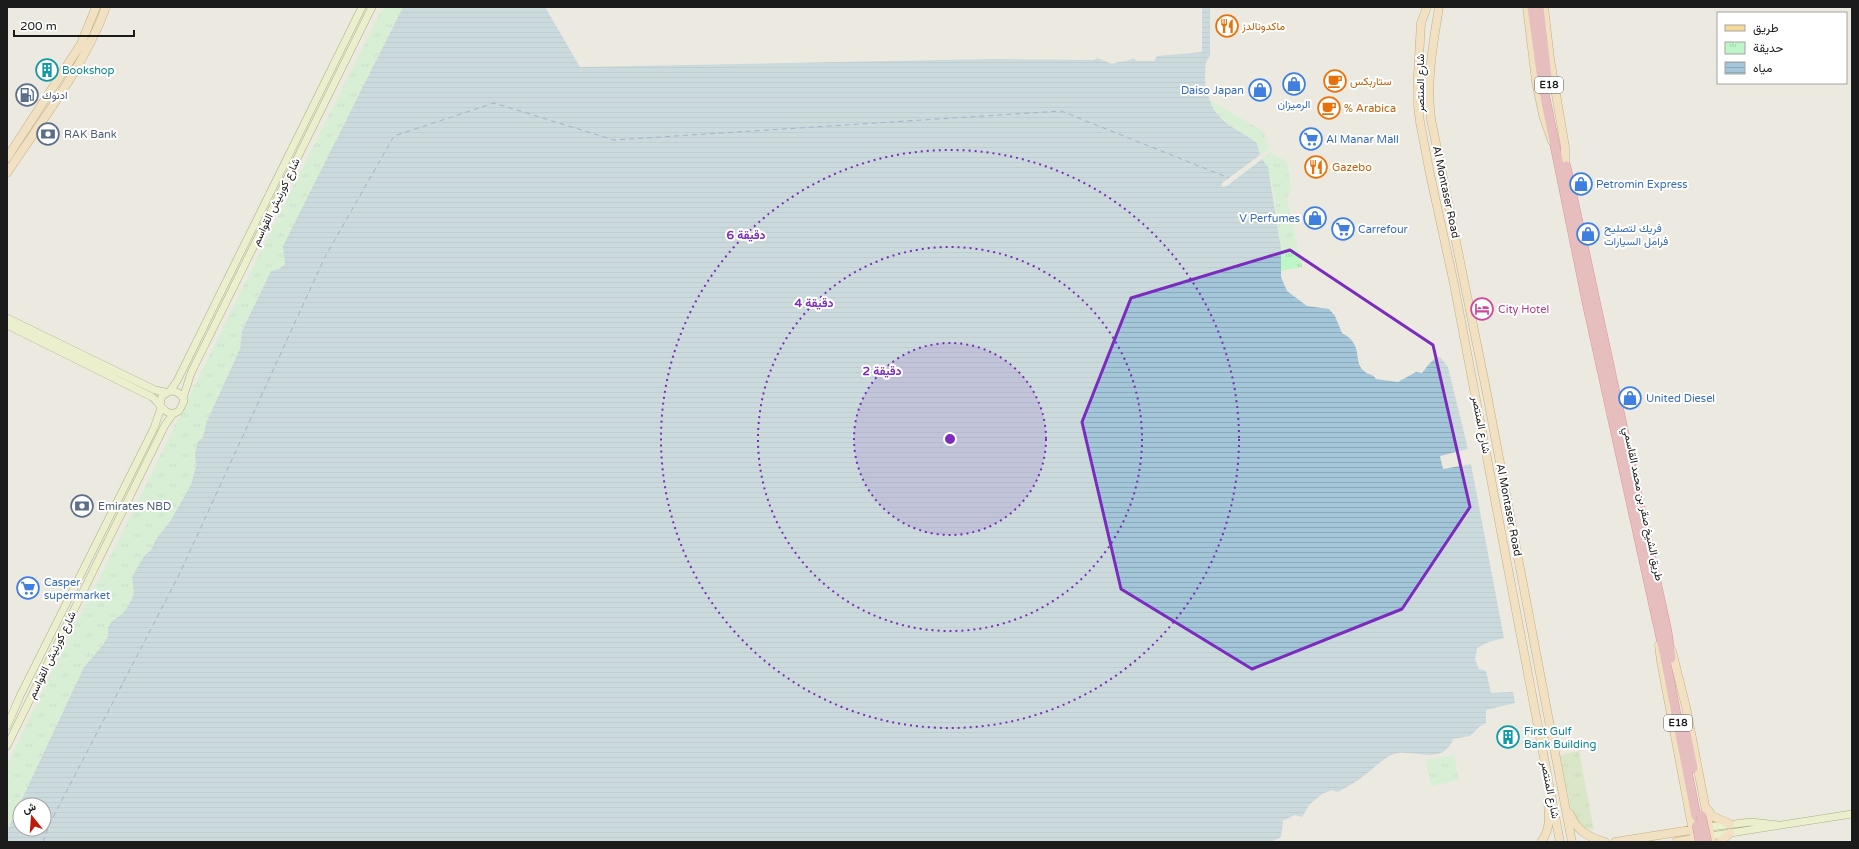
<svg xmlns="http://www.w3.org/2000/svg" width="1859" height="849" viewBox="0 0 1859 849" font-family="'Varela Round',Vazirmatn,sans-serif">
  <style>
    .grass { fill: url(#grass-tufts) }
    .park { fill: url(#park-tufts) }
    .water { fill: url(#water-rules); fill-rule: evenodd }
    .pier { fill: #ece9e1 }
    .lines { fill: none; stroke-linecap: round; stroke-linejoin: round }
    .ferry { stroke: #4d71a5; stroke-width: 1; stroke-dasharray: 5 4; stroke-linecap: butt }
    .secondary-casing { stroke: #576a0a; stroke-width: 8 }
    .primary-casing { stroke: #8b6c07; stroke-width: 9 }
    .highway-casing { stroke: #cd2b54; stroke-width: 10 }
    .secondary { stroke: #ecf6b5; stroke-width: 7 }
    .primary { stroke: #f7d89b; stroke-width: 8 }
    .highway { stroke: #e18b93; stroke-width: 9 }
    .highway-bridge-casing { stroke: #cd2b54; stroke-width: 10; stroke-linecap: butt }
    .highway-bridge { stroke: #e18b93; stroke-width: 9 }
    .marked { fill: none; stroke: #7b2cbf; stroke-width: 3; stroke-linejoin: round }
    .ring { fill: none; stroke: #7b2cbf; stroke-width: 2; stroke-dasharray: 2 4 }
    .labels { text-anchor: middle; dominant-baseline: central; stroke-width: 4; stroke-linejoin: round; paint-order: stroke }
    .shield { fill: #fff; stroke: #5f5f5f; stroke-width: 1 }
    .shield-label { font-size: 10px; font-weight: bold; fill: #1b1b1b }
    .food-label { font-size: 11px; fill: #c56008; stroke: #fff; text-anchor: start }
    .culture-label { font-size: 11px; fill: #0d838f; stroke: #fff; text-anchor: start }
    .street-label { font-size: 11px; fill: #1b1b1b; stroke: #fff }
    .shop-label { font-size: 11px; fill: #366cbe; stroke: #fff; text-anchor: start }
    .service-label { font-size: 11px; fill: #4e5e75; stroke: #fff; text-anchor: start }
    .hotel-label { font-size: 11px; fill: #b23c85; stroke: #fff; text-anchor: start }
    .centre { fill: #7b2cbf; stroke: #fff; stroke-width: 2 }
    .ring-label { font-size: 12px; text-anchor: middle; font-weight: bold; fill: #7b2cbf; stroke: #fff; stroke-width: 4; stroke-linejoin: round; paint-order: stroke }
  </style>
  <defs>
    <pattern id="grass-tufts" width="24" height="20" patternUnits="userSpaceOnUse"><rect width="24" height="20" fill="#c0e5a8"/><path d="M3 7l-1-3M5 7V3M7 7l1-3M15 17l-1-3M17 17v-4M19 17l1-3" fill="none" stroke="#a4c490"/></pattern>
    <pattern id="park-tufts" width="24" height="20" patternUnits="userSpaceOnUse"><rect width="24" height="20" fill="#bef6c8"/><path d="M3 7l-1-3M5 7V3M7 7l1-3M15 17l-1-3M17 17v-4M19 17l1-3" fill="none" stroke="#a3d2ab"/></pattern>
    <pattern id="water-rules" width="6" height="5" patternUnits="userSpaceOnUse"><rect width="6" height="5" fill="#a3c7d8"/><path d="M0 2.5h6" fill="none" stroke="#8caab9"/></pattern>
  </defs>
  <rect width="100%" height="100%" fill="#ece9e1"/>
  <!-- grass -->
  <path class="grass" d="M1579,751l15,79 -10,-1 -12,-14 -12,-60z"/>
  <!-- park -->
  <path class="park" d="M383,7h20l-120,239 2,17 -6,6 -8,2 -29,60 -2,18 -33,72 -4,16 -5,6 -3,11 1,12 -5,19 -20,35 -15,19 -5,11 -7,6 -11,31 1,7 -7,14 -5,6 -11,8 -3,6v8l-5,9 -19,22 -77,164v-66l57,-119 55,-107 143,-291z
    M1209,99l55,33 5,17 -9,6c-3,-25 -43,-26 -51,-56z
    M1271,152l16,10 4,27 -4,9 15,69 -21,4c0,-20 -6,-100 -19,-112z
    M1454,755l5,25 -28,6 -6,-26z"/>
  <!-- water -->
  <path class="water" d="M403,7h142l35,60 414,-8 100,1 3,-2 15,6c7,-3 15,-2 22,-6l2,3h18l3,-5 45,-4v-45h8v49c-6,7 -4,12 -5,20 0,7 1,12 3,19 7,28 28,32 49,48l3,12 -39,30 3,2 4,-2 34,-26 6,8 13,82v28l6,14 20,15 22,3 6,7 7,17c22,11 11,28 21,37 4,5 9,3 13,9l22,3 18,-10 6,1 7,-9 8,-7 4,1 7,9 20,82 -28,7 3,13 28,-5 33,174 -15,4 -12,6 -2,11 4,10 7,2 5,22 22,-1 2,11 -29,7v13l-7,4 -9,9 -17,3c-10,26 -35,12 -55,14 -13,2 -25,17 -36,24 -7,6 -16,10 -24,15l-6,-2 -10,4 -13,11 -7,12 -7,-2 -13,6 1,2 -2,14 -10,5h-1264v-11l77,-164 19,-22 5,-9v-8l3,-6 11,-8 5,-6 7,-14 -2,-17 12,-21 7,-6 5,-11 15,-19 20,-35 5,-19 -1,-12 3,-12 5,-5 4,-16 33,-72 2,-18 29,-60 8,-2 6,-5 -2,-18zM20,805h24v24h-24z"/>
  <!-- pier -->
  <path class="pier" d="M1262,154l-1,2 -37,29 37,-27h2l-35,27 -6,2v-4z"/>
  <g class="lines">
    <!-- ferry -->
    <path class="ferry" d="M43,842l6,-17 130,-250 146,-318 69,-121 100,-33 120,37 447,-29 168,67"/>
    <!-- secondary casing -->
    <g class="secondary-casing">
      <path id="secondary" d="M7,318l148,72 10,2
        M7,325l145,72c9,7 14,22 27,14l5,-10c-2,-7 -7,-10 -14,-10l-8,5 -2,8
        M170,391l7,-10 185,-374
        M183,398l8,-25 181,-366
        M7,726l13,-30 134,-268 7,-20
        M7,746l158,-321 8,-11
        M1710,827l41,-5 27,3
        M1711,836l141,-22"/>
    </g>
    <!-- primary casing -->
    <g class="primary-casing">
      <path id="primary" d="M1427,7l-6,16 -3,52v31l2,16 10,52 24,110 106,558
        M1439,7c-6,38 -13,74 -8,112l55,270 86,453
        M1527,7l9,74 7,34 9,26
        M1544,7l6,52 15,88v16
        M7,158l74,-114 15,-37
        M7,173c35,-53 77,-106 99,-166
        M1659,645l2,16 34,181
        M1672,651l14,56 26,135
        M1708,810l4,6 18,8
        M1570,814c7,17 18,23 35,28
        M1541,842c10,-13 8,-26 7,-42
        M1615,842l82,-13
        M1676,842l23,-4
        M1720,842l10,-9"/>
    </g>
    <!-- highway casing -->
    <g class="highway-casing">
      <path id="highway" d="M1532,7l11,80 44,216 78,354 31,159
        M1539,7l8,70
        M1566,166l101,465 4,27
        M1686,733l7,35"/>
    </g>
    <!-- secondary -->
    <use href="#secondary" class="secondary"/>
    <!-- primary -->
    <use href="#primary" class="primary"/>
    <!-- highway -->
    <use href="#highway" class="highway"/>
    <!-- highway-bridge casing -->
    <g class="highway-bridge-casing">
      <path id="highway-bridge" d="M1701,815l6,27
        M1697,825l3,17"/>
    </g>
    <!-- highway-bridge -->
    <use href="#highway-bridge" class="highway-bridge"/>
  </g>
  <!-- marked area -->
  <path d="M0 0H1859V849H0ZM1290,250l143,95 37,162 -68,102 -150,60 -131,-80 -39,-167 49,-124z" fill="#ece9e1" fill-opacity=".55" fill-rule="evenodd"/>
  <path class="marked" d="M1290,250l143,95 37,162 -68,102 -150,60 -131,-80 -39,-167 49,-124z"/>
  <!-- distance rings -->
  <circle cx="950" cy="439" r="96" fill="#7b2cbf" fill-opacity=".12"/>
  <g class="ring">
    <circle cx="950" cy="439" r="96"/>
    <circle cx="950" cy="439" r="192"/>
    <circle cx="950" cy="439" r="289"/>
  </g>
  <!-- icons -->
  <defs>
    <g id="restaurant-ring" transform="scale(1.15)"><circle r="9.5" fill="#fff" stroke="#e8710a" stroke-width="1.5"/><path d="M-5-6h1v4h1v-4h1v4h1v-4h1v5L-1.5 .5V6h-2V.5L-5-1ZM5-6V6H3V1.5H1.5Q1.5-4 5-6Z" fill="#e8710a"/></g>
    <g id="building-ring" transform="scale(1.15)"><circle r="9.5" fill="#fff" stroke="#0f9aa8" stroke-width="1.5"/><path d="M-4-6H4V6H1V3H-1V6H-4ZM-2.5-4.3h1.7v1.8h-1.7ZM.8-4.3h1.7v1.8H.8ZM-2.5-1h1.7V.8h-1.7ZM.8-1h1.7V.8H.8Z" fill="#0f9aa8"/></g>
    <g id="cafe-ring" transform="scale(1.15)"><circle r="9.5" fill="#fff" stroke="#e8710a" stroke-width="1.5"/><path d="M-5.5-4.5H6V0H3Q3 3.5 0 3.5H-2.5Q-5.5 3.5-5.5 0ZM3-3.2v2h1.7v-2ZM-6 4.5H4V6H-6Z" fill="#e8710a"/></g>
    <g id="shop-ring" transform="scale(1.15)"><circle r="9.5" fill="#fff" stroke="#3f7fe0" stroke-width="1.5"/><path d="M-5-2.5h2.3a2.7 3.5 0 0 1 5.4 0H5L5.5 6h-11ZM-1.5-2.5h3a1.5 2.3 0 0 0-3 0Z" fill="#3f7fe0"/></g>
    <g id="fuel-ring" transform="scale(1.15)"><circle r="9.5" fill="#fff" stroke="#5c6f8a" stroke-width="1.5"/><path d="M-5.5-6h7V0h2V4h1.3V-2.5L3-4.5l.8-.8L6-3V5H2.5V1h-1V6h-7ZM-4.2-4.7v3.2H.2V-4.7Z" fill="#5c6f8a"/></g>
    <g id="bank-ring" transform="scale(1.15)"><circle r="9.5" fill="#fff" stroke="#5c6f8a" stroke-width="1.5"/><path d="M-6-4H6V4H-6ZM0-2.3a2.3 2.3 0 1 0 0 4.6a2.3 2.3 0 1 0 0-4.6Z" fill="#5c6f8a"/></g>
    <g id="supermarket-ring" transform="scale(1.15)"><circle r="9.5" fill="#fff" stroke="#3f7fe0" stroke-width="1.5"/><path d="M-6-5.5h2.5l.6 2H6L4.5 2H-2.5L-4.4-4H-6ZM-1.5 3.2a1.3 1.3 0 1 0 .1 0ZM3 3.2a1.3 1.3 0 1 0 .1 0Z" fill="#3f7fe0"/></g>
    <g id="hotel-ring" transform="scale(1.15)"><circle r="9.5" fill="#fff" stroke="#d1479c" stroke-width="1.5"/><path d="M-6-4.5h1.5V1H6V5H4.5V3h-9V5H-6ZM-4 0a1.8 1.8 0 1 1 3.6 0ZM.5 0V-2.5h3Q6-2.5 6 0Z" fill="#d1479c"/></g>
  </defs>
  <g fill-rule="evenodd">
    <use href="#restaurant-ring" x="1227" y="26"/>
    <use href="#building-ring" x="47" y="70"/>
    <use href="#cafe-ring" x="1335" y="81"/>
    <use href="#shop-ring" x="1294" y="84"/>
    <use href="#shop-ring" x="1260" y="90"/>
    <use href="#fuel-ring" x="27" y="95"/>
    <use href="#cafe-ring" x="1329" y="108"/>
    <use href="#bank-ring" x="48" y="134"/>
    <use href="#supermarket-ring" x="1311" y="139"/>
    <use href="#restaurant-ring" x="1316" y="167"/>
    <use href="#shop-ring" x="1581" y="184"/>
    <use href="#shop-ring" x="1315" y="218"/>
    <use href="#supermarket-ring" x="1343" y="229"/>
    <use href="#shop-ring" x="1588" y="234"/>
    <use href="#hotel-ring" x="1482" y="309"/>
    <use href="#shop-ring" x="1630" y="398"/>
    <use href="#bank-ring" x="82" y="506"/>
    <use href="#supermarket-ring" x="28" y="588"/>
    <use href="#building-ring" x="1508" y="737"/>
  </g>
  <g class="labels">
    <!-- shield labels -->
    <g class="shield">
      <rect x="1535" y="77" width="28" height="16" rx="3"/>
      <rect x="1664" y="715" width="28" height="16" rx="3"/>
    </g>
    <g class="shield-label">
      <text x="1549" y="85">E18</text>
      <text x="1678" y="723">E18</text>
    </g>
    <!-- food labels -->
    <g class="food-label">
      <text x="1242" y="26">ماكدونالدز</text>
      <text x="1350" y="81">ستاربكس</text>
      <text x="1344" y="108">% Arabica</text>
      <text x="1332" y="167">Gazebo</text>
    </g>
    <!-- culture labels -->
    <g class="culture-label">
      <text x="62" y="70">Bookshop</text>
      <text x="1524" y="731">First Gulf<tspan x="1524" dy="13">Bank Building</tspan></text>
    </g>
    <!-- street labels -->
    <g class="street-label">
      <text transform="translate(1420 83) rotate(-90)">شارع المنتصر</text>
      <text transform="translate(1446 192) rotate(78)">Al Montaser Road</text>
      <text transform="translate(276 202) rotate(-64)">شارع كورنيش القواسم</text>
      <text transform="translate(1481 425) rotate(79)">شارع المنتصر</text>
      <text transform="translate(1643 504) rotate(78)">طريق الشيخ صقر بن محمد القاسمي</text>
      <text transform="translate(1509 510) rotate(79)">Al Montaser Road</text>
      <text transform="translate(52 655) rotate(-64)">شارع كورنيش القواسم</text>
      <text transform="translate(1550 790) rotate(79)">شارع المنتصر</text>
    </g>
    <!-- shop labels -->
    <g class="shop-label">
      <text x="1244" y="90" text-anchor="end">Daiso Japan</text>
      <text x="1294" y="104" text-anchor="middle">الرميزان</text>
      <text x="1326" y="139">Al Manar Mall</text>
      <text x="1596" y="184">Petromin Express</text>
      <text x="1300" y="218" text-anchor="end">V Perfumes</text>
      <text x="1604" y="228">فريك لتصليح<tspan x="1604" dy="13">فرامل السيارات</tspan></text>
      <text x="1358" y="229">Carrefour</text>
      <text x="1646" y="398">United Diesel</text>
      <text x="44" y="582">Casper<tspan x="44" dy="13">supermarket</tspan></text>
    </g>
    <!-- service labels -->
    <g class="service-label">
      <text x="42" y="95">ادنوك</text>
      <text x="64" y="134">RAK Bank</text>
      <text x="98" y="506">Emirates NBD</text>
    </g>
    <!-- hotel labels -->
    <g class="hotel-label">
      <text x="1498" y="309">City Hotel</text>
    </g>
  </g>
  <circle cx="950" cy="439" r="6" class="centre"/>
  <g class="ring-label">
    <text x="746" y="239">6 دقيقة</text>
    <text x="814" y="307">4 دقيقة</text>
    <text x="882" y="375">2 دقيقة</text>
  </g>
  <!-- border -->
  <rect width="1859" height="849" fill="none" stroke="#1b1b1b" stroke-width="16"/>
  <!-- legend -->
  <rect x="1717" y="12" width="130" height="72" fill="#ffffff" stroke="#a4a4a4"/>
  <rect x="1725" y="25" width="20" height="6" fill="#f7d89b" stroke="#a4a4a4"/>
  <text x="1753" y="32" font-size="12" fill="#1b1b1b">طريق</text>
  <rect x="1725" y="42" width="20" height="12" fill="url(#park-tufts)" stroke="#a4a4a4"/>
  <text x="1753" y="52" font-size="12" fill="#1b1b1b">حديقة</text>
  <rect x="1725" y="62" width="20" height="12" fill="url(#water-rules)" stroke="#a4a4a4"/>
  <text x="1753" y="72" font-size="12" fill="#1b1b1b">مياه</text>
  <!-- north arrow -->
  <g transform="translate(32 817) rotate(343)"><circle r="19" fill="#ffffff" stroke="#a4a4a4"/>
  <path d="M0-3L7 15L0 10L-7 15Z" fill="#bd1a09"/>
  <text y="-6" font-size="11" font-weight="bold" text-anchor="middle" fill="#1b1b1b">ش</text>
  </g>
  <!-- scale -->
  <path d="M14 30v6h120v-6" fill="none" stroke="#1b1b1b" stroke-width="2"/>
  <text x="20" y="30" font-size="12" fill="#1b1b1b" stroke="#ffffff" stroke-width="3" paint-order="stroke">200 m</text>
</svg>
